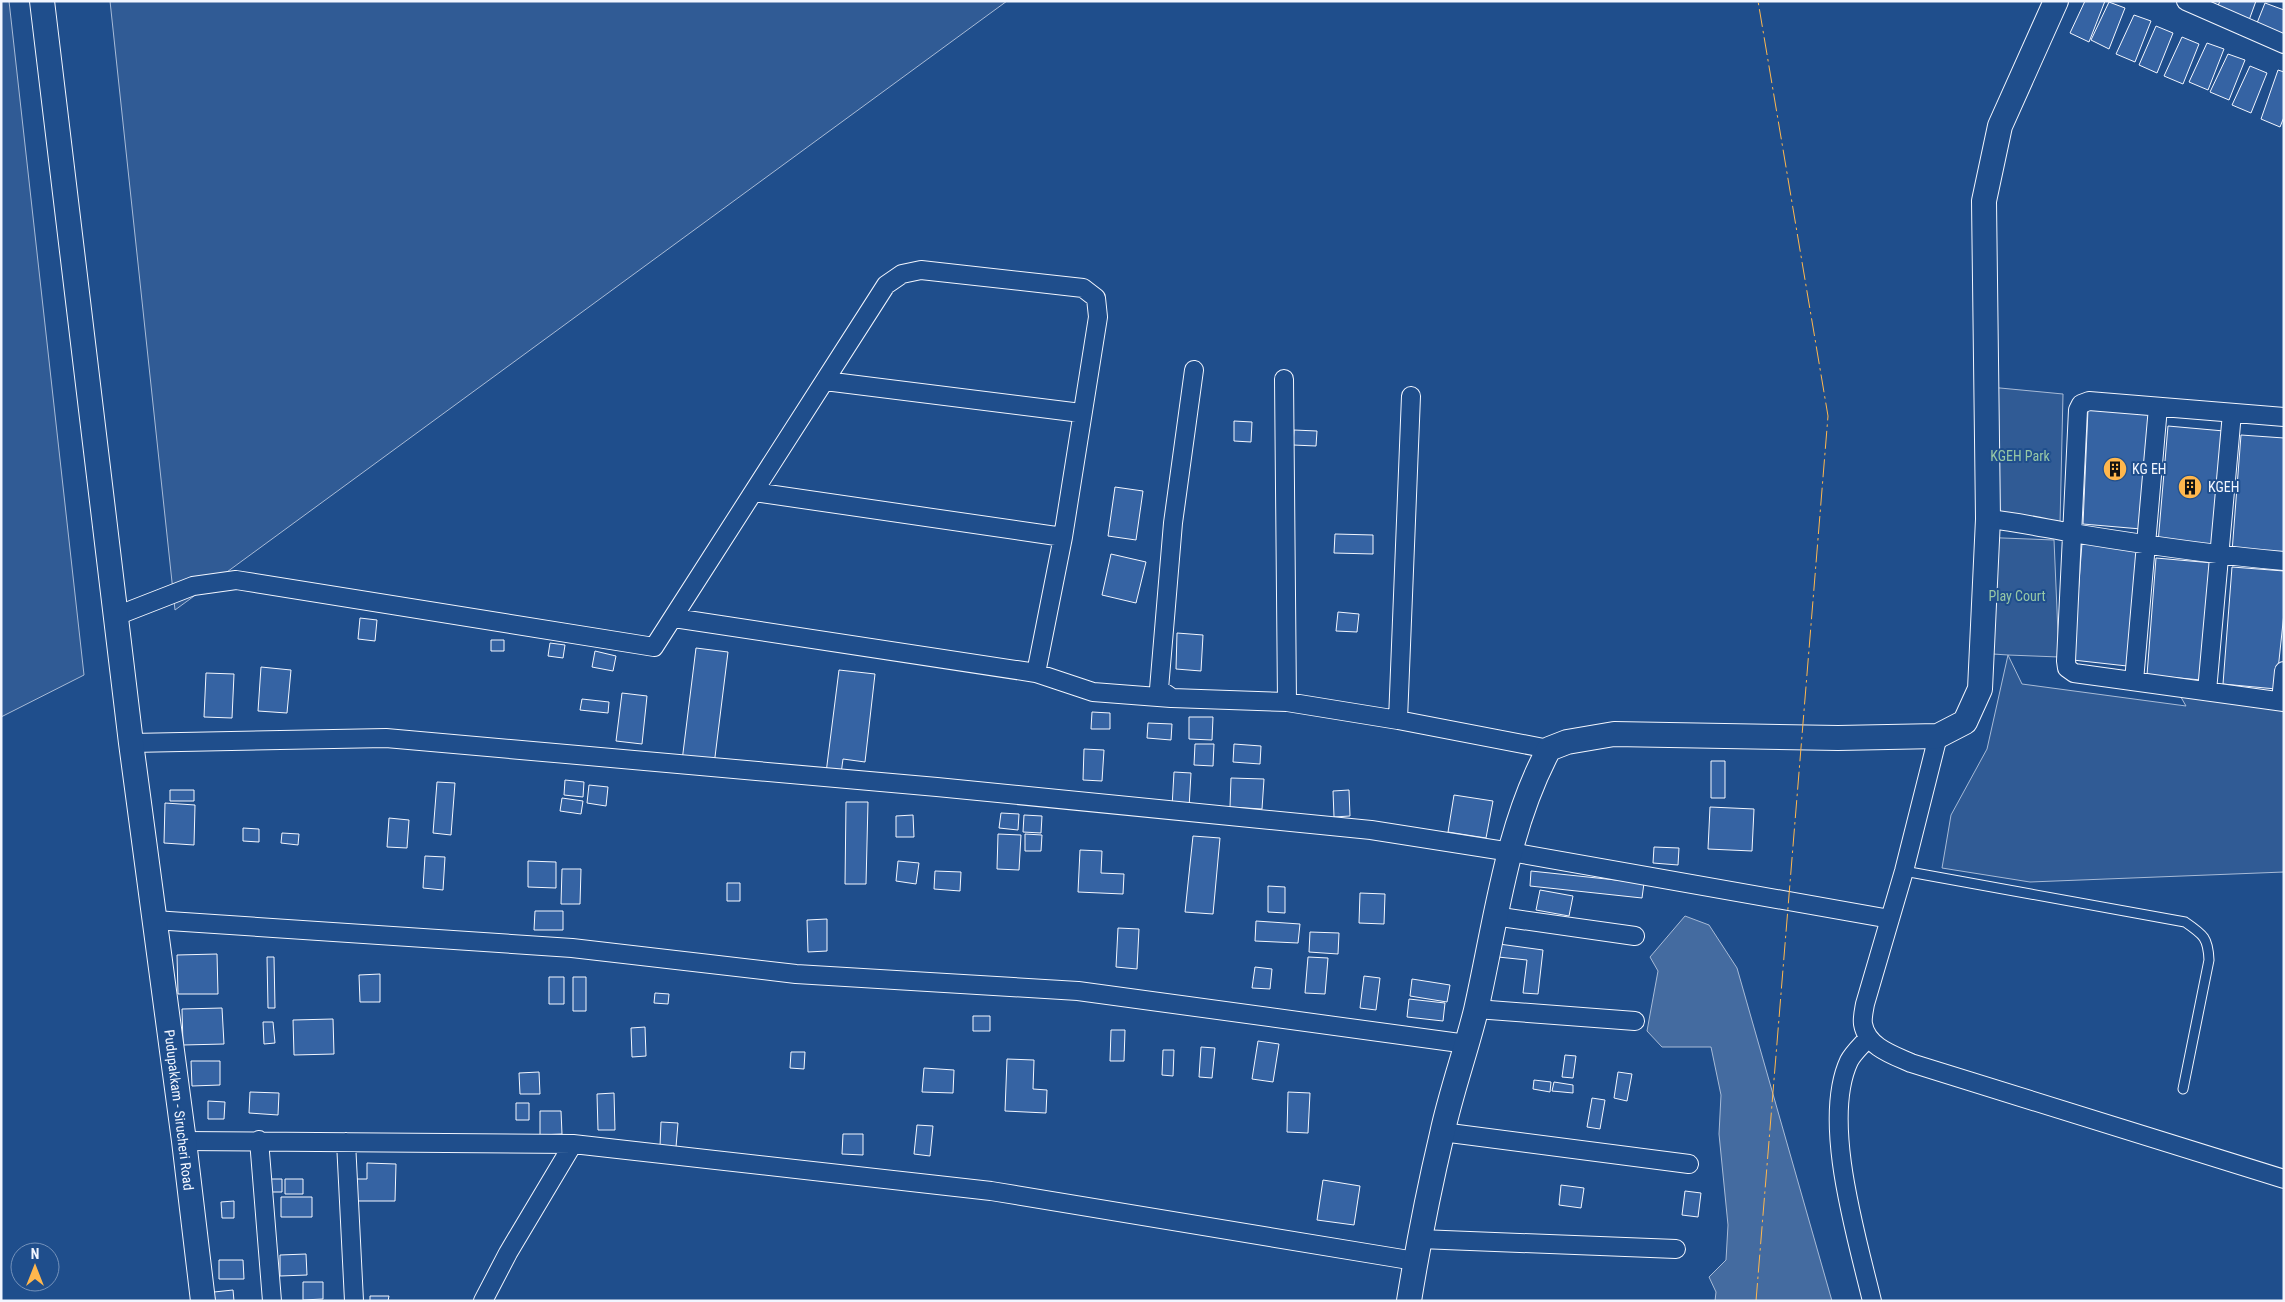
<svg xmlns="http://www.w3.org/2000/svg" width="2285" height="1302" viewBox="0 0 2285 1302" font-family="'Roboto Condensed',sans-serif">
  <style>
    .built { fill: #305b95; stroke: #a8bbd7 }
    .water { fill: #446ba0; stroke: #a8bbd7 }
    .building { fill: #3563a3; stroke: #f2f6ff }
    .lines { fill: none; stroke-linecap: round; stroke-linejoin: round }
    .lane-casing { stroke: #f2f6ff; stroke-width: 11 }
    .street-casing { stroke: #f2f6ff; stroke-width: 20 }
    .secondary-casing { stroke: #f2f6ff; stroke-width: 26 }
    .lane { stroke: #1f4e8c; stroke-width: 9 }
    .street { stroke: #1f4e8c; stroke-width: 18 }
    .secondary { stroke: #1f4e8c; stroke-width: 24 }
    .power { stroke: #ffb74d; stroke-width: 1; stroke-dasharray: 18 4 2.5 4; stroke-linecap: butt }
    .labels { text-anchor: middle; dominant-baseline: central; stroke-width: 4; stroke-linejoin: round; paint-order: stroke }
    .park-label { font-size: 14px; fill: #97c8a6; stroke: #1f4e8c }
    .poi-label { font-size: 14px; fill: #f2f6ff; stroke: #1f4e8c; text-anchor: start }
    .street-label { font-size: 14px; fill: #f2f6ff; stroke: #1f4e8c }
  </style>
  <rect width="100%" height="100%" fill="#1f4e8c"/>
  <!-- built -->
  <path class="built" d="M1,1h8l75,674 -83,42z
    M110,1h897l-832,609z
    M1979,386l84,8 -3,130 -82,-5z
    M1977,537l77,3 5,117 -51,-2 14,29 164,22 -8,-14 106,15v165l-254,10 -88,-14 9,-53 36,-66 21,-94 -30,-2z"/>
  <!-- water -->
  <path class="water" d="M1685,916l24,9 28,43 95,333h-117l1,-9 -7,-15 17,-17 2,-35 -9,-91 2,-39 -10,-48h-49l-15,-16 11,-60 -8,-14z"/>
  <!-- building -->
  <path class="building" d="M2085,1h20l-16,41 -19,-9z
    M2220,1h36l-8,22 -31,-15z
    M2109,2l16,6 -16,41 -18,-9z
    M2265,3l19,7v26l-27,-13z
    M2134,15l17,6 -16,41 -19,-8z
    M2156,26l17,7 -16,40 -18,-8z
    M2182,37l17,7 -16,40 -19,-8z
    M2207,43l17,6 -16,41 -19,-8z
    M2228,54l17,6 -16,40 -19,-8z
    M2250,66l17,7 -16,40 -19,-8z
    M2278,70l6,2v45l-4,10 -19,-8z
    M2088,409l61,5 -8,115 -58,-5z
    M1234,421l18,1 -1,20 -17,-1z
    M2168,426l56,5 -12,118 -54,-6z
    M1294,430l23,1 -1,15 -23,-1z
    M2241,435l43,3v119l-52,-5z
    M1115,487l28,4 -7,49 -28,-4z
    M1335,534l38,1v19l-39,-1z
    M2082,543l56,5 -11,118 -54,-6z
    M1111,554l35,8 -10,41 -34,-8z
    M2156,558l57,5 -12,117 -54,-5z
    M2232,567l52,4v42l-8,76 -53,-5z
    M1338,612l21,2 -2,18 -21,-1z
    M360,618l17,2 -2,21 -17,-2z
    M1177,633l26,2 -2,36 -25,-2z
    M491,640h13v11h-13z
    M550,643l15,2 -2,13 -15,-2z
    M696,648l32,4 -14,113 -32,-4z
    M595,651l21,5 -3,15 -21,-4z
    M261,667l30,3 -4,43 -29,-2z
    M839,670l36,4 -10,88 -22,-3 -2,15 -15,-1z
    M206,673l28,1 -2,44 -28,-1z
    M622,693l25,3 -5,48 -26,-3z
    M582,699l27,3 -1,11 -28,-3z
    M1092,712l18,1v16h-19z
    M1189,717h24l-1,23 -23,-1z
    M1148,723l24,1 -1,16 -24,-2z
    M1195,744h19l-1,22 -19,-1z
    M1234,744l27,2 -1,18 -27,-2z
    M1084,749l20,1 -2,31 -19,-1z
    M1711,761h14v37h-14z
    M1174,772l17,1 -2,35 -17,-1z
    M1231,778l33,1 -2,30 -32,-2z
    M565,780l19,2 -1,15 -19,-2z
    M437,782l18,1 -4,52 -18,-2z
    M589,785l19,2 -2,19 -19,-3z
    M170,790h24v11h-24z
    M1349,790l1,26 -16,1 -1,-26z
    M1454,795l39,6 -7,37 -38,-6z
    M562,798l21,3 -2,13 -21,-3z
    M846,802h22l-2,82h-21z
    M165,803l30,2 -1,40 -30,-2z
    M1710,807l44,2 -2,42 -44,-2z
    M1001,813l18,1 -1,16 -19,-2z
    M913,815l1,22h-18v-21z
    M1024,815l18,1 -1,17 -18,-1z
    M389,818l20,2 -2,28 -20,-1z
    M243,828l16,1v13l-16,-1z
    M282,833l17,1 -1,11 -17,-2z
    M998,834l23,1 -2,35 -22,-1z
    M1025,834l17,1 -1,16h-16z
    M1193,836l27,2 -7,76 -28,-2z
    M1654,847l25,1 -1,17 -25,-2z
    M1080,850l22,1 -1,22 23,1 -1,20 -45,-2z
    M425,856l20,1 -2,33 -20,-2z
    M528,861l28,1v26l-28,-1z
    M898,861l21,2 -3,21 -20,-3z
    M562,869h19l-1,35h-19z
    M935,871l26,1 -1,19 -26,-2z
    M1531,871l113,12 -2,15 -112,-12z
    M727,883h13v18h-13z
    M1268,886l17,1v26l-17,-1z
    M1540,890l33,6 -4,20 -33,-6z
    M1360,893l25,1 -1,30 -25,-1z
    M535,911h28v19h-29z
    M827,919v32l-19,1 -1,-32z
    M1256,921l44,3 -2,19 -43,-2z
    M1118,928l21,1 -2,40 -21,-2z
    M1310,932l29,1 -1,21 -29,-2z
    M1499,944l44,6 -5,44 -15,-1 4,-33 -29,-3z
    M217,954l1,40h-40l-1,-39z
    M267,957h7l1,51h-7z
    M1308,957l20,1 -3,36 -20,-1z
    M1255,967l17,2 -2,20 -18,-1z
    M380,974v28h-20l-1,-27z
    M1364,976l16,2 -4,32 -16,-2z
    M549,977h15v27h-15z
    M573,977h13v34h-13z
    M1412,979l38,6 -3,17 -37,-6z
    M655,993l14,1 -1,10 -14,-1z
    M1409,999l36,4 -2,18 -36,-4z
    M222,1008l2,36 -41,1 -1,-36z
    M973,1016h17v15h-17z
    M333,1019l1,35 -40,1 -1,-35z
    M263,1022h10l2,21 -11,1z
    M645,1027l1,29 -14,1 -1,-29z
    M1111,1030h14l-1,31h-14z
    M1258,1041l21,3 -6,38 -21,-3z
    M1201,1047l14,1 -3,30 -13,-1z
    M1163,1050h11l-1,26 -11,-1z
    M791,1052h14l-1,17 -14,-1z
    M1565,1055l11,1 -3,22 -11,-1z
    M1007,1059l27,1 -1,29 14,1 -1,23 -41,-2z
    M191,1061h29v24l-28,1z
    M924,1068l30,2 -1,23 -31,-1z
    M539,1072l1,22h-20l-1,-21z
    M1618,1072l14,2 -5,27 -13,-3z
    M1534,1080l17,2 -1,10 -17,-3z
    M1554,1082l19,3v8l-21,-2z
    M250,1092l29,1 -1,22 -29,-2z
    M1288,1092l22,1 -2,40 -21,-1z
    M614,1093l1,37h-17l-1,-36z
    M1592,1098l13,2 -5,29 -13,-2z
    M208,1101l17,1 -1,17h-16z
    M516,1103h13v17h-13z
    M540,1111h21l1,23 -22,1z
    M661,1122l17,1 -2,24 -16,-1z
    M917,1125l16,1 -3,30 -16,-2z
    M843,1134h20v21l-21,-1z
    M367,1163l29,1 -1,37h-39v-22h11z
    M264,1179h18v13h-17z
    M285,1179h18v15h-18z
    M1323,1180l37,6 -6,39 -37,-5z
    M1561,1185l23,3 -3,20 -22,-3z
    M1685,1191l16,2 -3,24 -16,-2z
    M281,1197h31v20h-31z
    M234,1201v17h-12l-1,-16z
    M306,1254l1,21 -27,1v-21z
    M219,1260h24l1,19h-25z
    M303,1282h20v17l-20,1z
    M233,1290l1,11h-19l-1,-9z
    M370,1296h19l-1,5h-18z"/>
  <g class="lines">
    <!-- lane casing -->
    <g class="lane-casing">
      <path id="lane" d="M1904,871l281,51c19,13 23,16 24,38l-26,129"/>
    </g>
    <!-- street casing -->
    <g class="street-casing">
      <path id="street" d="M2186,1l98,43
        M1194,370l-21,153 -14,166 13,9 115,4 111,18 151,29
        M1284,379l3,323
        M825,381l256,32
        M2284,417l-195,-16 -8,3 -3,6 -12,251 1,7 7,5 210,29
        M754,492l309,45
        M1988,519c31,3 60,10 91,15 68,11 136,21 205,27
        M116,616l77,-30 43,-6 418,67 232,-362 16,-11 19,-4 162,18 13,10 2,19 -35,220 -27,136
        M674,618l362,55 57,19 78,6
        M2134,681l24,-274
        M2207,691l25,-278
        M2281,701l3,-30
        M1398,720l13,-324
        M1938,736l-34,135 -39,133c-1,6 -3,14 -2,20 4,23 30,31 48,39l373,116
        M131,743l255,-5 551,49 434,43 140,22 379,67
        M1494,916l141,20
        M154,920l418,28 224,26 282,17 389,53
        M1476,1009l159,12
        M1868,1038c-6,7 -15,15 -19,23 -28,60 8,177 23,240
        M1442,1132l247,32
        M259,1140l13,161
        M184,1141l389,3 418,47 424,70
        M346,1142l8,159
        M1420,1239l256,10
        M483,1301l25,-48 65,-109"/>
    </g>
    <!-- secondary casing -->
    <g class="secondary-casing">
      <path id="secondary" d="M42,1l89,742 53,398 19,160
        M1409,1301c9,-56 20,-112 33,-167 9,-42 24,-83 34,-124 20,-88 30,-181 73,-261l18,-7 47,-8 224,4 100,-2 27,-14 15,-33 8,-170 -4,-318 16,-75 56,-125"/>
    </g>
    <!-- lane -->
    <use href="#lane" class="lane"/>
    <!-- street -->
    <use href="#street" class="street"/>
    <!-- secondary -->
    <use href="#secondary" class="secondary"/>
    <!-- power -->
    <path class="power" d="M1756,1301l72,-885 -70,-415"/>
  </g>
  <!-- icons -->
  <defs>
    <g id="building-disc" transform="scale(1.25)"><circle r="9.5" fill="#ffb74d" stroke="#1f4e8c"/><path d="M-4-6H4V6H1V3H-1V6H-4ZM-2.5-4.3h1.7v1.8h-1.7ZM.8-4.3h1.7v1.8H.8ZM-2.5-1h1.7V.8h-1.7ZM.8-1h1.7V.8H.8Z" fill="#111"/></g>
  </defs>
  <g fill-rule="evenodd">
    <use href="#building-disc" x="2115" y="469"/>
    <use href="#building-disc" x="2190" y="487"/>
  </g>
  <g class="labels">
    <!-- park labels -->
    <g class="park-label">
      <text x="2020" y="456">KGEH Park</text>
      <text x="2017" y="596">Play Court</text>
    </g>
    <!-- poi labels -->
    <g class="poi-label">
      <text x="2132" y="469">KG EH</text>
      <text x="2208" y="487">KGEH</text>
    </g>
    <!-- street labels -->
    <g class="street-label">
      <text transform="translate(179 1110) rotate(83)">Pudupakkam - Sirucheri Road</text>
    </g>
  </g>
  <!-- border -->
  <rect width="2285" height="1302" fill="none" stroke="#f2f6ff" stroke-width="5"/>
  <!-- north arrow -->
  <g transform="translate(35 1267)"><circle r="24" fill="#1f4e8c" stroke="#7391ba"/>
  <path d="M0-4L9 19L0 12L-9 19Z" fill="#ffb74d"/>
  <text y="-8" font-size="14" font-weight="bold" text-anchor="middle" fill="#f2f6ff">N</text>
  </g>
</svg>
